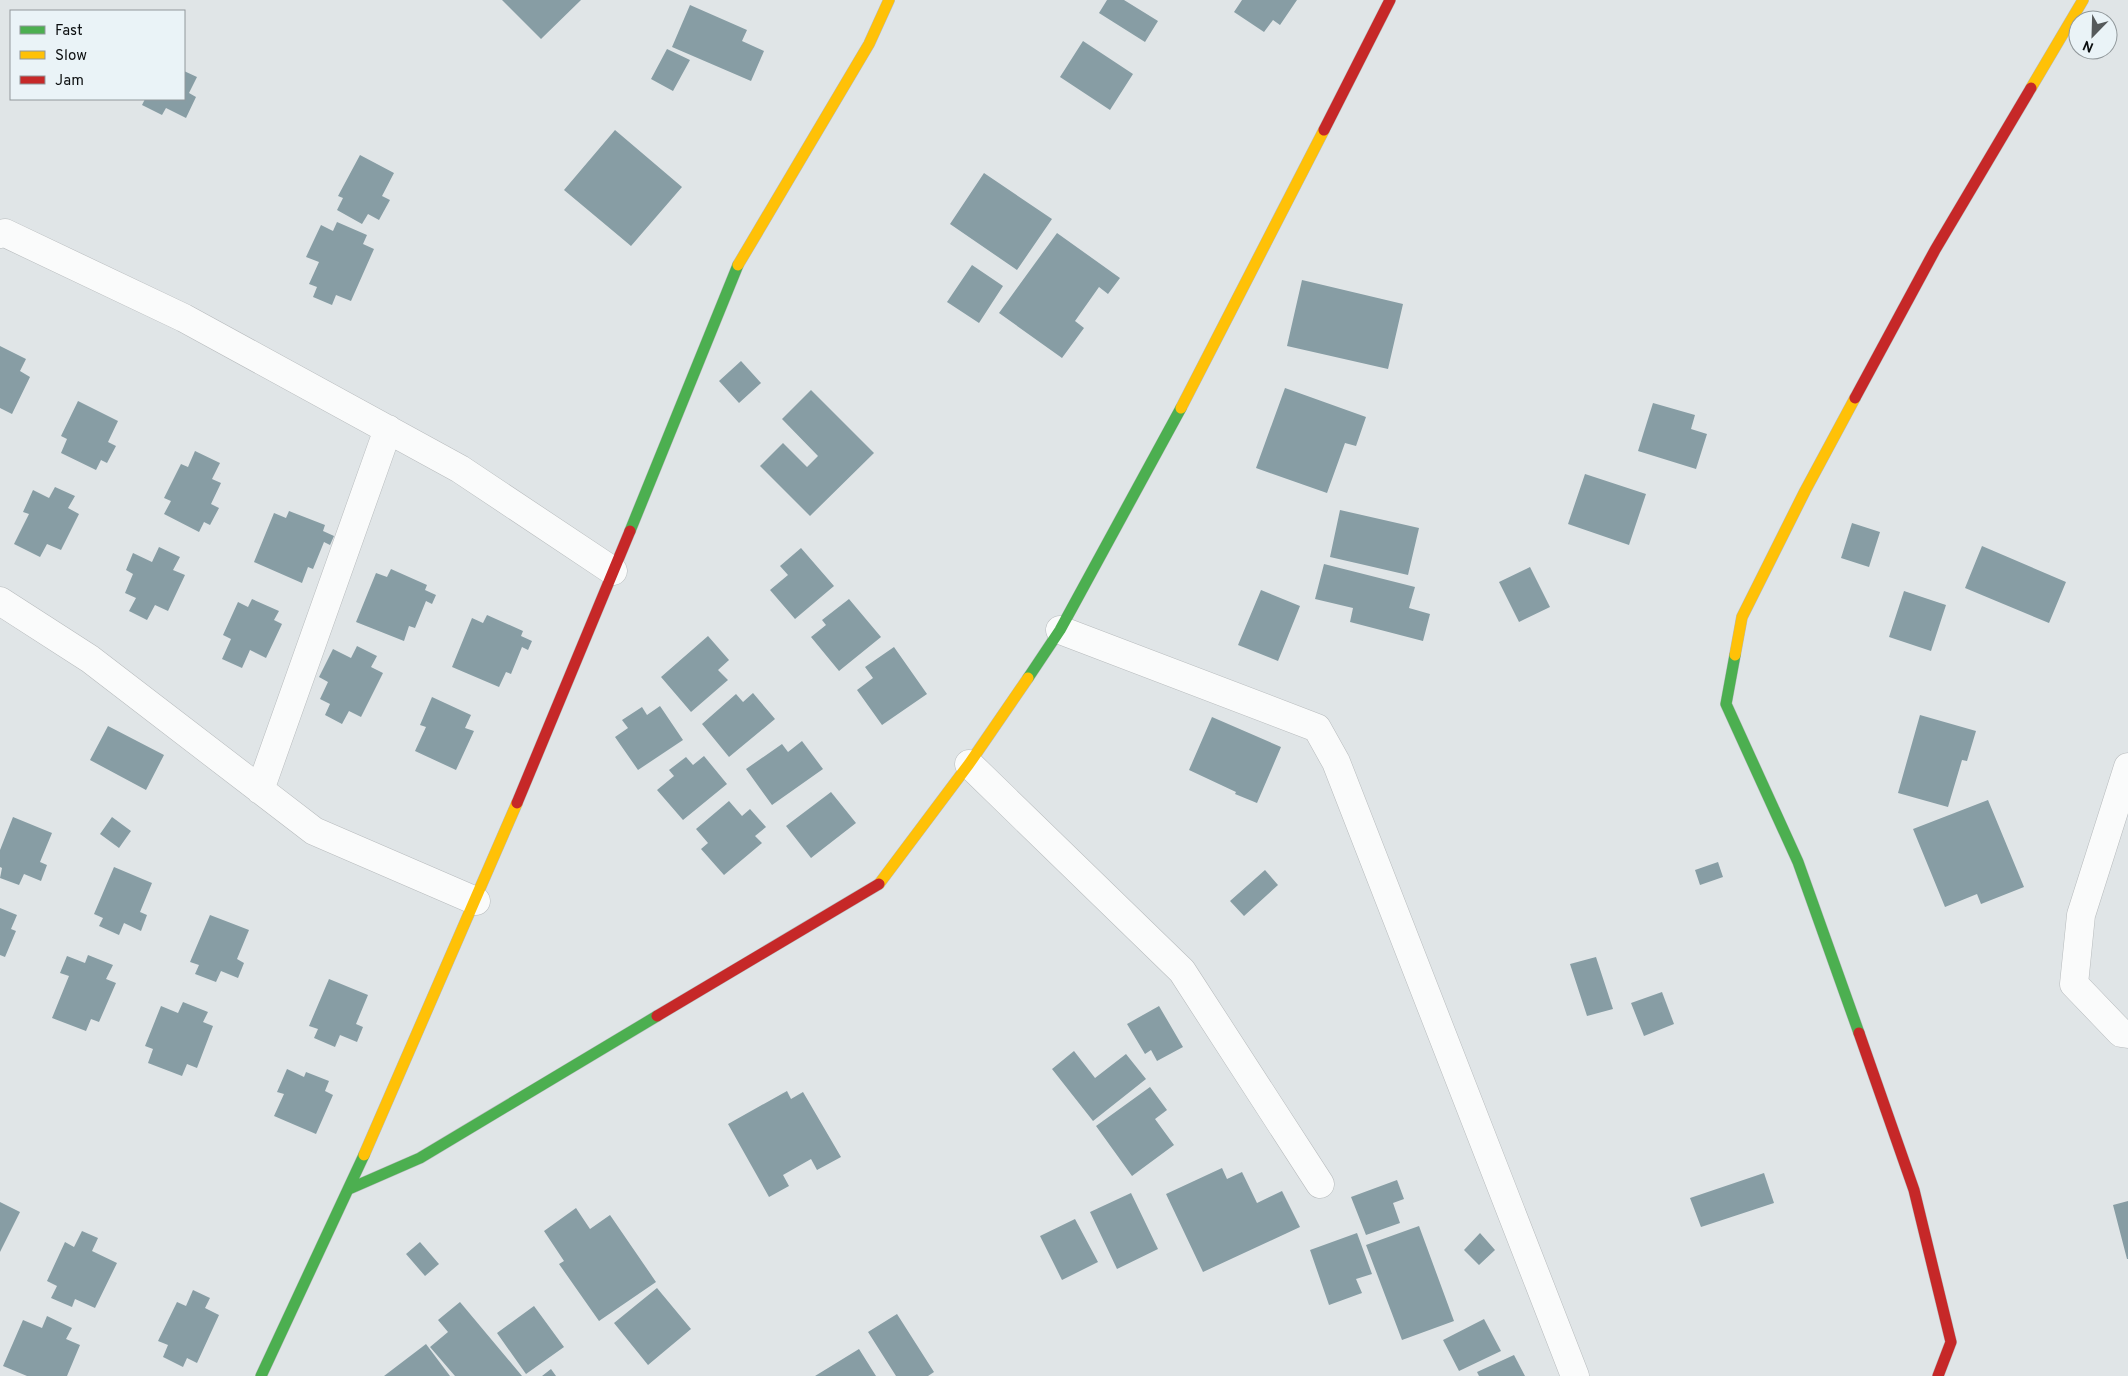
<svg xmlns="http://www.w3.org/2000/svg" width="2128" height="1376" viewBox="0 0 2128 1376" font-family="Overpass,sans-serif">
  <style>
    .building { fill: #879da4 }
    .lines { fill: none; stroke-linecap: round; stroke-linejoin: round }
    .street-casing { stroke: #b7bbbd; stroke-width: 29 }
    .fast-casing { stroke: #b7bbbd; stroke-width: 12 }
    .slow-casing { stroke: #b7bbbd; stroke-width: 12 }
    .jam-casing { stroke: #b7bbbd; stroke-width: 12 }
    .street { stroke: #fafbfb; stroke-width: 28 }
    .fast { stroke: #4caf50; stroke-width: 11 }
    .slow { stroke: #ffc107; stroke-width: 11 }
    .jam { stroke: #c62828; stroke-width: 11 }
  </style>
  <rect width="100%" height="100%" fill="#e0e5e7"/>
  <!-- building -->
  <path class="building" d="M502,0h79l-40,39z
    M1107,0h17l34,21 -13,21 -46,-29z
    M1242,0h55l-17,25 -7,-5 -9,12 -30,-20z
    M690,5l57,25 -5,11 22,10 -13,30 -79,-34z
    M1083,41l50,33 -23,36 -50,-33z
    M667,49l23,11 -17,31 -22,-12z
    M184,71l13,6 -8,16 7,4 -10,21 -20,-10 -4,7 -20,-10 3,-6h39z
    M615,130l67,57 -51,59 -67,-56z
    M360,155l34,18 -12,23 8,4 -11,20 -11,-6 -6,10 -25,-14 6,-12 -5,-2z
    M984,173l68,46 -35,51 -67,-46z
    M337,222l30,13 -4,9 11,5 -23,52 -15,-6 -4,10 -19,-8 4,-10 -8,-3 10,-22 -13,-5 15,-32 12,6z
    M1057,233l63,45 -12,16 -9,-7 -24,34 9,7 -22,30 -63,-45z
    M972,265l31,21 -24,37 -32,-21z
    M1302,280l101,24 -15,65 -101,-23z
    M0,346l26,13 -6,12 10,6 -18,37 -12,-6z
    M741,361l20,22 -22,20 -20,-22z
    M1285,388l81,29 -10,29 -11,-3 -18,50 -71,-25z
    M811,390l63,63 -64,63 -50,-50 23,-23 24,24 11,-11 -36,-37z
    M78,401l40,20 -10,21 8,4 -9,17 -6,-3 -5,10 -35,-17 6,-14 -6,-3z
    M1653,403l42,12 -4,14 16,5 -11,35 -58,-18z
    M195,451l25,12 -8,16 9,4 -10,21 8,4 -9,17 -6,-3 -5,10 -35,-18 7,-13 -7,-3 17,-34 7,3z
    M1585,474l61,20 -17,51 -61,-21z
    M55,487l20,9 -7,12 11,6 -18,36 -14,-6 -7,13 -26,-13 15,-30 -6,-2 10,-22 16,8z
    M1340,510l79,18 -11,47 -78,-18z
    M289,511l36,14 -2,6 11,5 -4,9 -6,-3 -11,27 -5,-2 -6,16 -48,-21 20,-49 12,5z
    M1852,523l28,9 -11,35 -28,-9z
    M1982,546l84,36 -17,41 -84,-35z
    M159,547l21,10 -7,13 12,5 -17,36 -13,-6 -8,15 -18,-9 7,-13 -11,-5 8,-19 -7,-4 7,-17 19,9z
    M801,548l33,38 -39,33 -25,-29 18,-15 -8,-9z
    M1324,564l91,23 -6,21 21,6 -7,27 -73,-19 3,-14 -38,-9z
    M1530,567l20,40 -31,15 -20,-40z
    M391,569l36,16 -2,5 11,5 -4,9 -6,-3 -11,27 -6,-2 -5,15 -48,-19 20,-49 11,4z
    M1261,590l39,16 -22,55 -40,-16z
    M1904,591l42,14 -15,46 -42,-14z
    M252,599l27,12 -5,9 8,4 -16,34 -16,-8 -8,18 -20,-9 9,-20 -8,-4 15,-33 10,5z
    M849,599l32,38 -42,34 -28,-34 15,-12 -4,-5z
    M487,615l36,16 -2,5 11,5 -4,9 -6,-3 -11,27 -5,-2 -7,15 -47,-20 20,-49 11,5z
    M708,636l21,24 -11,10 10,10 -37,32 -30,-35z
    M357,646l20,10 -6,11 12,6 -22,44 -12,-6 -7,13 -17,-9 5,-11 -10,-5 8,-17 -9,-5 14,-28 18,9z
    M894,647l33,47 -45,31 -25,-35 16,-12 -8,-11z
    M753,693l22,26 -46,38 -27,-33 34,-30 7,8z
    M432,697l39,18 -6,13 9,3 -18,39 -41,-19 11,-24 -6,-2z
    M660,706l23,34 -45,30 -23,-33 13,-9 -6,-8 20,-13 5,8z
    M1920,715l56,16 -9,30 -5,-1 -14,47 -50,-14z
    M1212,717l69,30 -24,56 -22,-9 1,-2 -47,-22z
    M108,726l56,29 -18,35 -56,-30z
    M802,741l21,28 -51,36 -26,-36 36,-25 6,8z
    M704,756l23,28 -44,36 -26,-30 17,-14 -5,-6 17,-13 7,8z
    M831,792l25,31 -45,35 -25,-32z
    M1988,800l36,87 -43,17 -4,-10 -32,13 -32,-78z
    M729,801l13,15 8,-7 16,18 -11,9 7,7 -38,32 -23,-26 7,-6 -12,-14z
    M13,817l39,16 -12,29 7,3 -6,16 -17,-7 -5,11 -19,-7 2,-10 -2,-1v-17z
    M112,817l19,14 -12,17 -19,-14z
    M1718,862l5,15 -23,8 -5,-15z
    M114,867l38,16 -12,29 7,3 -6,16 -17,-8 -5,12 -20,-9 4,-8 -9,-4z
    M1265,870l13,15 -34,31 -14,-15z
    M0,908l17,7 -6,14 5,2 -11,26 -5,-2z
    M210,915l39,15 -12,29 7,4 -6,15 -17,-7 -5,11 -21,-8 4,-9 -9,-3z
    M88,955l25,10 -7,14 10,4 -17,39 -8,-3 -5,12 -34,-13 17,-42 -9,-3 7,-17 18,7z
    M1596,957l17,52 -26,7 -17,-52z
    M329,979l39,16 -12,29 7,3 -6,15 -17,-7 -5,12 -21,-9 4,-9 -9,-3z
    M1662,992l12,32 -30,12 -13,-33z
    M183,1002l25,10 -5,10 10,4 -16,42 -10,-4 -5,12 -34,-13 5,-14 -8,-3 16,-40 17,7z
    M1159,1006l24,41 -26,14 -6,-11 -6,4 -18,-30z
    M1074,1051l21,27 31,-24 20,25 -53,42 -41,-52z
    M287,1069l17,8 2,-5 23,9 -4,10 8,4 -17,39 -42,-18 10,-22 -7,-2z
    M1150,1087l17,23 -12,9 19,26 -42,31 -36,-50z
    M787,1091l4,8 12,-7 38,65 -24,13 -6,-11 -28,16 6,11 -20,11 -41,-73z
    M1222,1168l5,11 15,-7 15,31 25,-12 18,36 -97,45 -37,-78z
    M1764,1173l10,30 -73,24 -11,-29z
    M1397,1180l7,19 -11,4 7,20 -34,12 -15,-38z
    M1131,1193l27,56 -41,20 -27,-57z
    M2128,1201v58h-1l-14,-54z
    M0,1202l20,10 -20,40z
    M576,1208l14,21 20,-14 46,67 -57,39 -40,-57 5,-3 -20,-30z
    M1075,1219l23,43 -36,18 -22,-44z
    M1419,1226l35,95 -52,19 -36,-95z
    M82,1231l16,7 -6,13 25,12 -22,45 -20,-9 -3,8 -21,-9 6,-12 -10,-5 18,-39 9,5z
    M1357,1233l15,41 -16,5 6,14 -33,12 -19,-55z
    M1480,1233l15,17 -16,15 -15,-15z
    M420,1242l19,22 -14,12 -19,-22z
    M657,1288l34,41 -43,36 -34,-42z
    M193,1290l17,8 -5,10 14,7 -22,48 -10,-5 -4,9 -20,-10 5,-12 -10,-4 19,-39 9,4z
    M460,1302l62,74h-67l-25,-29 18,-15 -10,-12z
    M534,1306l30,41 -38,27 -29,-41z
    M897,1314l37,58 -6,4h-32l-28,-44z
    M47,1316l25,12 -6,11 14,6 -13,31h-40l-24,-10 20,-46 19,8z
    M1484,1319l17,32 -42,20 -16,-31z
    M426,1344l24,32h-66z
    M859,1349l17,27h-61z
    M1514,1355l11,21h-46l-2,-4z
    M551,1369l5,7h-14z"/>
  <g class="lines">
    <!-- street casing -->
    <g class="street-casing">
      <path id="street" d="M0,234l5,-1 179,85 276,151 153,102
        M0,601l90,58 224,172 162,70
        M1060,630l257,98 19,34 239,614
        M969,764l213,207 138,213
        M2128,767l-47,148 -7,69 47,49 7,1
        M260,790l128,-361"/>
    </g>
    <!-- fast casing -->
    <g class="fast-casing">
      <path id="fast" d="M630,531l108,-266
        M1735,655l-9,49 72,158 61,171
        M1028,678l32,-48 121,-222
        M349,1189l71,-31 237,-142
        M261,1376l103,-221"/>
    </g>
    <!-- slow casing -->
    <g class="slow-casing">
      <path id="slow" d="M2031,88l52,-88
        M738,265l131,-221 20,-44
        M1181,408l143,-278
        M1735,655l7,-38 63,-126 50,-93
        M879,884l90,-120 59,-86
        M364,1155l153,-352"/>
    </g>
    <!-- jam casing -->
    <g class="jam-casing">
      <path id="jam" d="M1324,130l66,-130
        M1855,398l80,-148 96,-162
        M517,803l113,-272
        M657,1016l222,-132
        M1859,1033l55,157 37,152 -13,34"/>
    </g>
    <!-- street -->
    <use href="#street" class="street"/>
    <!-- fast -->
    <use href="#fast" class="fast"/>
    <!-- slow -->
    <use href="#slow" class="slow"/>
    <!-- jam -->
    <use href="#jam" class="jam"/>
  </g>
  <!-- legend -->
  <rect x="10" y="10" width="175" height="90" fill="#eaf3f7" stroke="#91989b"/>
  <rect x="20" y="26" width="25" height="8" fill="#4caf50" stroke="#91989b"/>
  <text x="55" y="35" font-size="15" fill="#0c0f10">Fast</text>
  <rect x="20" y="51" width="25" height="8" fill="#ffc107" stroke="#91989b"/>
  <text x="55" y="60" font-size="15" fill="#0c0f10">Slow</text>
  <rect x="20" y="76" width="25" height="8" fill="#c62828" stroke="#91989b"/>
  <text x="55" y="85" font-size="15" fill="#0c0f10">Jam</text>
  <!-- north arrow -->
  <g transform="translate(2093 35) rotate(203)"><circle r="24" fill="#eaf3f7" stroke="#91989b"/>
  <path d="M0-4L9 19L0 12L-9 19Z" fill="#565a5b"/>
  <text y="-8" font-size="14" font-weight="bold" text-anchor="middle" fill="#0c0f10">N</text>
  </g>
</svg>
